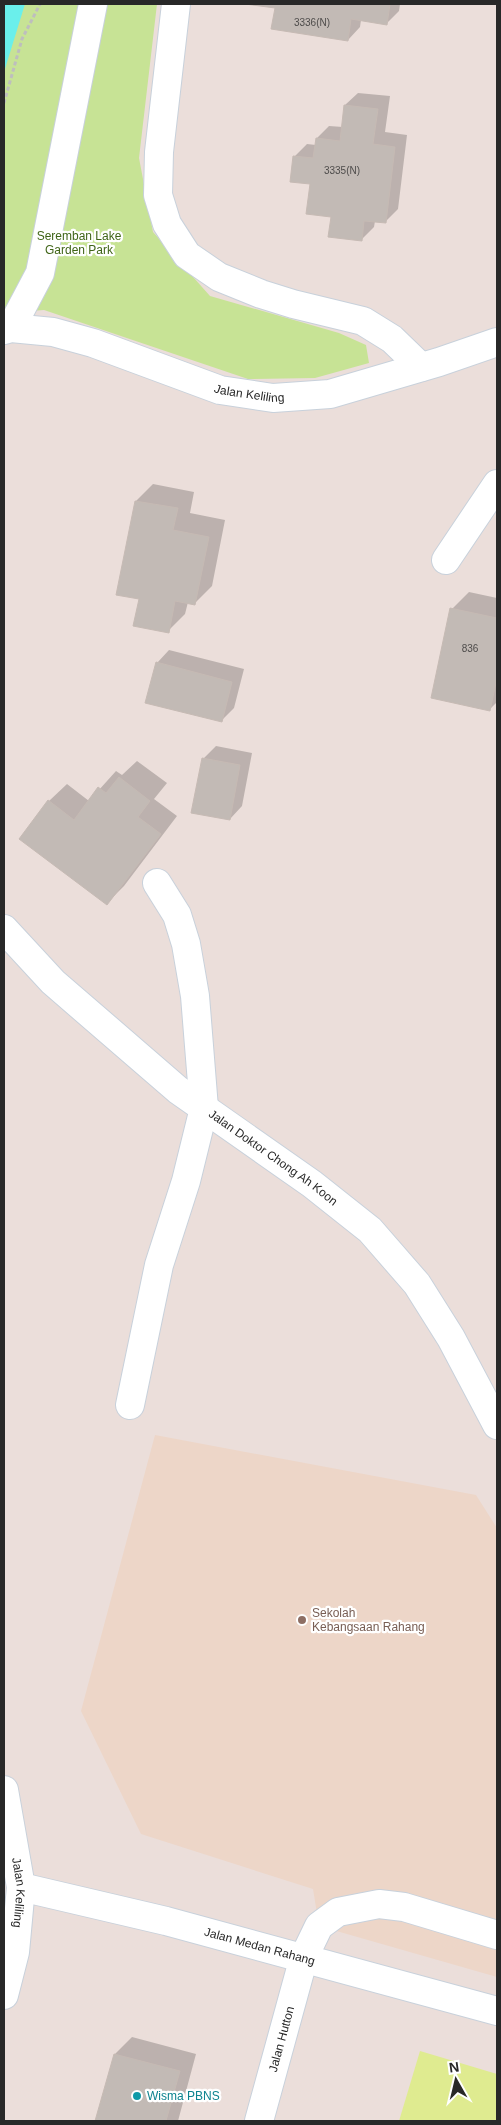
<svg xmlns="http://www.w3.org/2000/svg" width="501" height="2125" viewBox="0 0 501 2125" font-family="Helvetica,sans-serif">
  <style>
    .education { fill: #edd6c8 }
    .green { fill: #c7e395 }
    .pitch { fill: #dfeb90 }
    .water { fill: #6aefeb }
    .shadow { fill: #0003 }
    .building { fill: #c2bab5; stroke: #c6bab4 }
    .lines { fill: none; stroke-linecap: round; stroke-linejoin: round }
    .minor-casing { stroke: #c8d1db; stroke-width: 30 }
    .path { stroke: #bebebe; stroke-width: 3; stroke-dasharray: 4 2.5; stroke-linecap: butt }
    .minor { stroke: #fff; stroke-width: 28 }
    .education-dot { fill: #8d6e63; stroke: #fff; stroke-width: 2 }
    .culture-dot { fill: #0f9aa8; stroke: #fff; stroke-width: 2 }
    .labels { text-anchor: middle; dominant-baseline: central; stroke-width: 4.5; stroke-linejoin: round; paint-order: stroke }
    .number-label { font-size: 10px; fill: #4e4c4b }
    .park-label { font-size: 12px; fill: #406518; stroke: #fff }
    .street-label { font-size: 12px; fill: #282828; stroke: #fff }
    .education-label { font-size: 12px; fill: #785e54; stroke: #fff; text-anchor: start }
    .culture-label { font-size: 12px; fill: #0d838f; stroke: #fff; text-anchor: start }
  </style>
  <rect width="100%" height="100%" fill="#ebdeda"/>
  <!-- education -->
  <path class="education" d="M155,1435l321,60 21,33v449l-178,-51 -6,-37 -172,-55 -60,-123z"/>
  <!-- green -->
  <path class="green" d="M4,4h153l-18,154 14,74 57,64 129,37 27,12 3,18 -54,15 -67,1 -204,-69 -40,3z"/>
  <!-- pitch -->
  <path class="pitch" d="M420,2051l77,23v47h-98z"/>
  <!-- water -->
  <path class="water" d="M4,4h21l-21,68z"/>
  <!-- shadow -->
  <path class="shadow" d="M254,4h146l-1,7 -13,13 -25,-4 -1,7 -12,13 -72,-33z
    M358,93l32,3 -5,36 22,3 -9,74 -13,13 -10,-1 -1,6 -13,13 -29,-24 -38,-59 13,-13 9,1 1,-7 12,-12 14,1 2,-22z
    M153,484l41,8 -4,21 35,7 -13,66 -17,17 -7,-1 -3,12 -17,17 -28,-33 -22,-4 18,-93z
    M469,592l28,6v104l-7,7 -38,-100z
    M169,650l75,19 -10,39 -13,13 -64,-58z
    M216,746l36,7 -10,53 -12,13 -27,-60z
    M137,761l30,22 -13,16 23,17 -53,70 -17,17 -86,-65 28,-37 18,-17 22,17 27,-30 6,4z
    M132,2037l64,17 -18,67h-82l19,-67z"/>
  <!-- building -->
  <path class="building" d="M245,4h145l-3,21 -36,-6 -3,22 -77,-12 4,-21z
    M344,105l34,4 -5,35 22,3 -9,76 -22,-2 -2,20 -34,-4 3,-20 -25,-3 4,-30 -20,-2 3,-26 20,2 3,-20 24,3z
    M135,501l43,7 -5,22 36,7 -14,68 -20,-4 -6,32 -36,-7 6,-27 -23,-4z
    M450,608l47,10v60l-7,33 -59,-13z
    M156,662l76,20 -10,40 -77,-19z
    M202,758l38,7 -10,55 -39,-7z
    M119,777l31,24 -12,16 23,17 -54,71 -88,-66 29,-39 26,20 24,-33 8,6z
    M114,2054l66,17 -14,50h-71z"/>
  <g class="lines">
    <!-- minor casing -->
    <g class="minor-casing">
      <g id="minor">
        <path d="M176,4l-17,148 -1,43 9,29 20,31 32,22 42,17 32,10 70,17 29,18 29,28"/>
        <path d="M11,328l29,-55 53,-269"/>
        <path id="s1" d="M4,330l7,-2 42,4 40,11 127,47 53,8 57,-4 109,-32 58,-20"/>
        <path d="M446,560l51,-76"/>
        <path id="s2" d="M4,929l49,53 125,108 134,94 58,46 47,54 34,54 46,87"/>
        <path d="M130,1405l29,-140 27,-84 18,-73 -9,-112 -9,-52 -9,-29 -20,-32"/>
        <path id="s3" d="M4,1790l17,97 -6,65 -11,43"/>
        <path id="s4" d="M21,1887l145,34 331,90"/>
        <path id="s5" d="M259,2121l45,-164 15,-31 19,-14 41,-8 25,3 93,28"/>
      </g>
    </g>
    <!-- path -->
    <path class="path" d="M4,103l18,-64 18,-35"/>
    <!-- minor -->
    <use href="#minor" class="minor"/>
  </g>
  <!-- markers -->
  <circle class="education-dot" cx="302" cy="1620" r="5"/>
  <circle class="culture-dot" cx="137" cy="2096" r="5"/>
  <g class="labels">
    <!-- number labels -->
    <g class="number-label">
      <text x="312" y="22">3336(N)</text>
      <text x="342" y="170">3335(N)</text>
      <text x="470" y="648">836</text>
    </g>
    <!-- park labels -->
    <g class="park-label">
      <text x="79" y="236">Seremban Lake<tspan x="79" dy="14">Garden Park</tspan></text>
    </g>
    <!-- street labels -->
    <g class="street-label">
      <text stroke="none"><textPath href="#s1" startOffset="256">Jalan Keliling</textPath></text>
      <text stroke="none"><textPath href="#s2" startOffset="354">Jalan Doktor Chong Ah Koon</textPath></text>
      <text stroke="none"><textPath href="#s3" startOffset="104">Jalan Keliling</textPath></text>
      <text stroke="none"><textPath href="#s4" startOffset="246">Jalan Medan Rahang</textPath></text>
      <text stroke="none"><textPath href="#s5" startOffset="85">Jalan Hutton</textPath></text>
    </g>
    <!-- education labels -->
    <g class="education-label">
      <text x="312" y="1613">Sekolah<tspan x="312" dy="14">Kebangsaan Rahang</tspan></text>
    </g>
    <!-- culture labels -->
    <g class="culture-label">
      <text x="147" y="2096">Wisma PBNS</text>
    </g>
  </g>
  <!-- border -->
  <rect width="501" height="2125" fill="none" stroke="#282828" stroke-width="10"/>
  <!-- north arrow -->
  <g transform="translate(456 2080) rotate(352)" stroke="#ffffff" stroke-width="4" paint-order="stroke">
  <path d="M0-4L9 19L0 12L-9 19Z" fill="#282828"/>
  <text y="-8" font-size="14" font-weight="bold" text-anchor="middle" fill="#282828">N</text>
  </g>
</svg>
